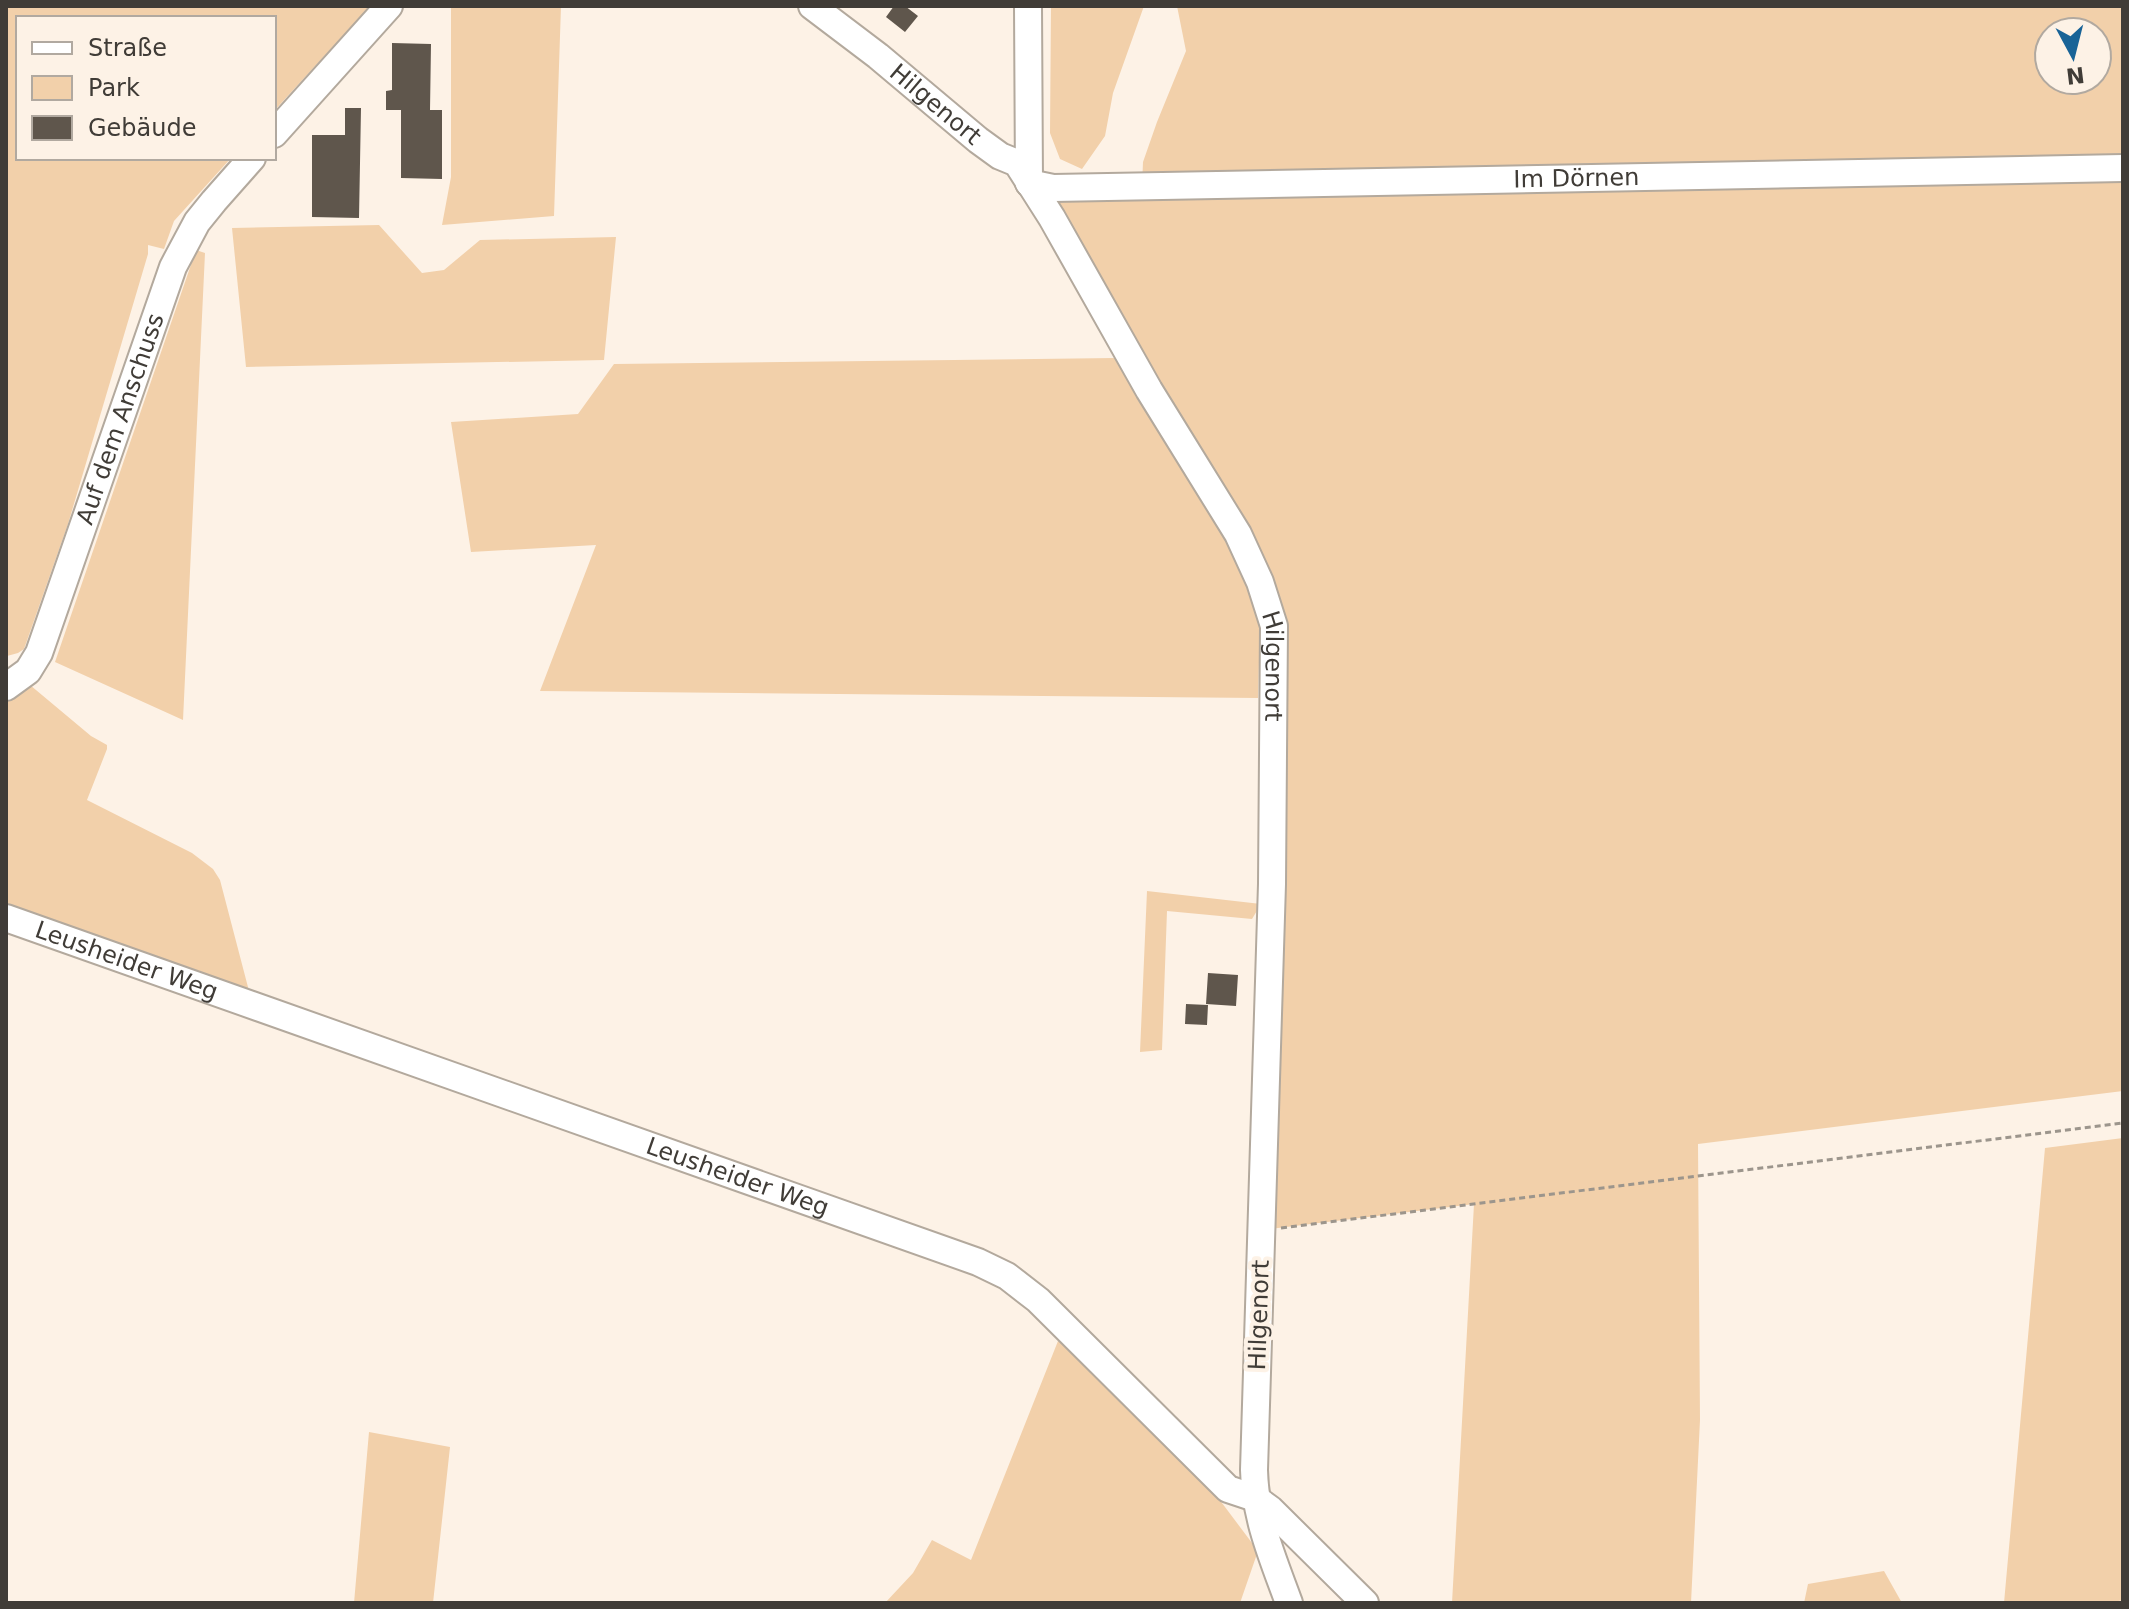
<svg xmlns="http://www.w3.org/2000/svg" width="2129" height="1609" viewBox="0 0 2129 1609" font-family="'DejaVu Sans',sans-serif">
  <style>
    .green { fill: #f2d0aa; fill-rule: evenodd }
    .building { fill: #5f564c }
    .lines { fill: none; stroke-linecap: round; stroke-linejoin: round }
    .minor-casing { stroke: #b3a99d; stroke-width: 30 }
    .path { stroke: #9c958c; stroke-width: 3; stroke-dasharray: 6 4; stroke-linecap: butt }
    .minor { stroke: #fff; stroke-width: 26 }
    .labels { text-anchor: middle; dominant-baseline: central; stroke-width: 8; stroke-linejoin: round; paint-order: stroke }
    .street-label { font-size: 24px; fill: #403c37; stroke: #fdf2e6 }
  </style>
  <rect width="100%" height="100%" fill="#fdf2e6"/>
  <!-- green -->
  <path class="green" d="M6,6h364l-96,105v-93h-256v140h213l-57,63 -10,28 -16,-4v9l-80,270 -44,125 -6,4 -11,3 -1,9z
    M451,6h110l-7,210 -112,9 9,-48z
    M1051,6h93l-31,87 -8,43 -23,33 -22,-10 -10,-26z
    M1177,6h946v1085l-425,53 2,276 -9,183h-239l22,-399 -212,26 12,-604 -222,-408 1,-30 89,-2 1,-24 14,-40 29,-71zM2049,32h48v48h-48z
    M379,225l43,48 22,-3 36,-30 136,-3 -12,123 -358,7 -14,-139z
    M196,250l9,3 -22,467 -128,-58z
    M1114,358l29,33 111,191 6,45 -2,71 -718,-7 56,-146 -125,7 -20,-130 127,-8 36,-50z
    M30,685l61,51 16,9v4l-20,51 105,53 21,16 7,11 29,111 -243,-88v-203z
    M1147,891l114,13 -9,15 -85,-8 -5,139 -22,2z
    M2123,1138v462l-14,3h-105l41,-455z
    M1060,1336l153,155 45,60 -18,52h-355l28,-30 19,-33 39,20z
    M369,1432l81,15 -17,156h-79z
    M1884,1571l18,32h-98l4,-19z"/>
  <!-- building -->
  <path class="building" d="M894,6h11l13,10 -13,16 -19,-15z
    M392,43l39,1 -1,66h12v69l-41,-1v-68h-15v-19l6,-1z
    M345,108h16l-2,110 -47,-1v-82h33z
    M1208,973l30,2 -2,31 -30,-2z
    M1186,1004l22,1 -1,20 -22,-1z"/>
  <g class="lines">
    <!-- minor casing -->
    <g class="minor-casing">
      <g id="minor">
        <path id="s1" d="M812,6l66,50 100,84 22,16 17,7 35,55 97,172 89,144 22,48 14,44 -2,258 -18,586c1,48 19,89 35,133"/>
        <path d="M1028,6l1,177"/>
        <path d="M274,134l115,-128"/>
        <path id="s2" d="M1029,183l24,5 1070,-20"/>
        <path id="s3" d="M6,687l22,-16 11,-18 134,-386 24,-45 17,-21 38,-43"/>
        <path id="s4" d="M6,918l972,344 29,14 31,24 190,189 27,9 15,11 95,94"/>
      </g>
    </g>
    <!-- path -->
    <path class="path" d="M1281,1228l842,-105"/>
    <!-- minor -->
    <use href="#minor" class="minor"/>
  </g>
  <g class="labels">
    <!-- street labels -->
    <g class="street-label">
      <text stroke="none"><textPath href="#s1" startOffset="158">Hilgenort</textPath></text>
      <text stroke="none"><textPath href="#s2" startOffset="548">Im Dörnen</textPath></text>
      <text stroke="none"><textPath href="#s3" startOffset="296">Auf dem Anschuss</textPath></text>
      <text stroke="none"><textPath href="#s1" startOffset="830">Hilgenort</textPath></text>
      <text stroke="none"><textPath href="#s4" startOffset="128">Leusheider Weg</textPath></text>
      <text stroke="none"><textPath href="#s4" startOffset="776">Leusheider Weg</textPath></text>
      <text transform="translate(1259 1315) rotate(-88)">Hilgenort</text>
    </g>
  </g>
  <!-- border -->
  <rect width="2129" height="1609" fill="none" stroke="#403c37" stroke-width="16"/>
  <!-- legend -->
  <rect x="16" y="16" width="260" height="144" fill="#fdf2e6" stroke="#b1a9a0" stroke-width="2"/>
  <rect x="32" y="42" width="40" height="12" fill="#ffffff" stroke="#b1a9a0" stroke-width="2"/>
  <text x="88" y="56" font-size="24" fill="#403c37">Straße</text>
  <rect x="32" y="76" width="40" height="24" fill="#f2d0aa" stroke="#b1a9a0" stroke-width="2"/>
  <text x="88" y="96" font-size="24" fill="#403c37">Park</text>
  <rect x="32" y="116" width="40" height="24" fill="#5f564c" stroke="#b1a9a0" stroke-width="2"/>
  <text x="88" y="136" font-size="24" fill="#403c37">Gebäude</text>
  <!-- north arrow -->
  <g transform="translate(2073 56) rotate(173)"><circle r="38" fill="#fdf2e6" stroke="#b1a9a0" stroke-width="2"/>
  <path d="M0-6L14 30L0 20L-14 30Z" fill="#186397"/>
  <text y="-12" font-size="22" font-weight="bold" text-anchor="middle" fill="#403c37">N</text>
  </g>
</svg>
